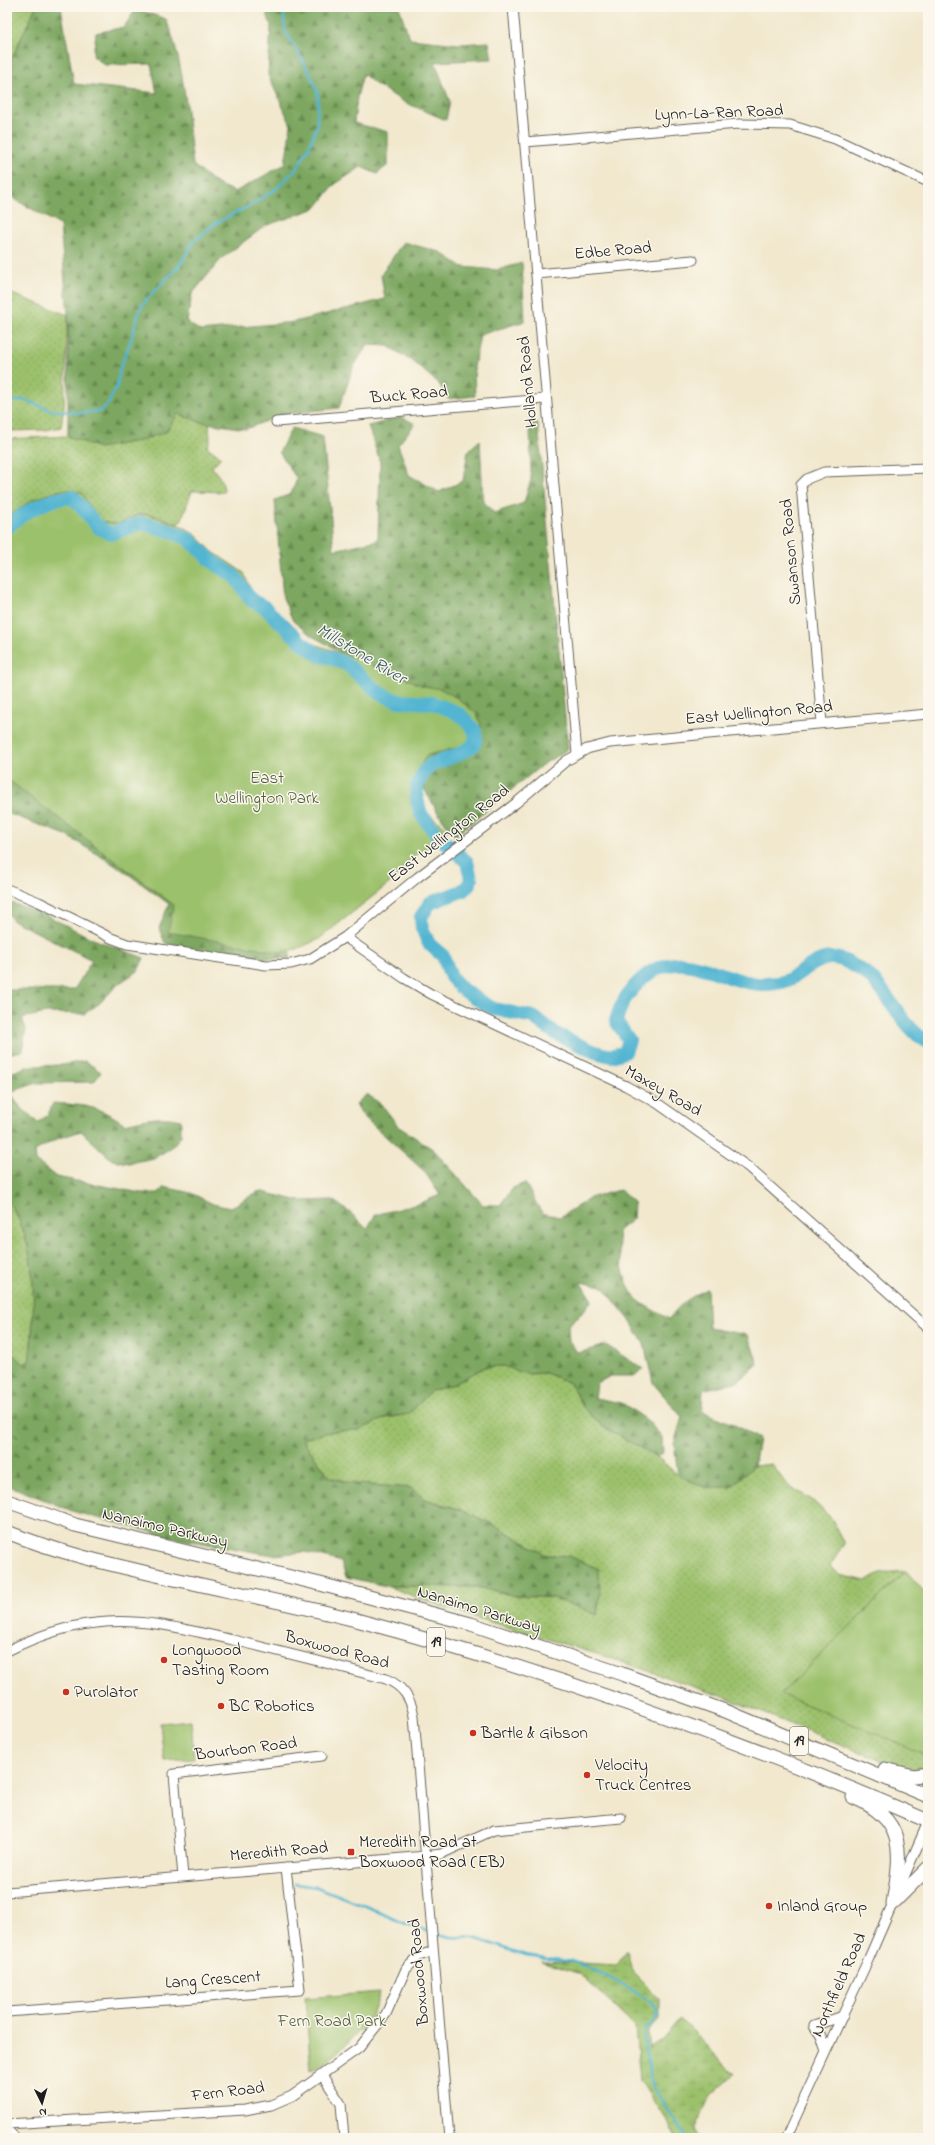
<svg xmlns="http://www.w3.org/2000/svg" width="935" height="2145" viewBox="0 0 935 2145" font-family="'Indie Flower',sans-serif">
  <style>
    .grass { fill: url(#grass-dots); stroke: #5c6e44 }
    .forest { fill: url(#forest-firs); stroke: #4c623e }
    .wetland { fill: url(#wetland-marsh); stroke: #5c6e44 }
    .green { fill: #9cc16c; stroke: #5c6e44 }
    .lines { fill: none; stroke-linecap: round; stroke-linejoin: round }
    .stream { stroke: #53b5d1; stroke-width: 2.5 }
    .river { stroke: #53b5d1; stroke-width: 14 }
    .minor-casing { stroke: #67635a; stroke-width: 11 }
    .highway-casing { stroke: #67635a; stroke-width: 15 }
    .minor { stroke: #fff; stroke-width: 9 }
    .highway { stroke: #fff; stroke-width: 13 }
    .poi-dot { fill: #c8321e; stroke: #fbf7ec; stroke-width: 1.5 }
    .labels { text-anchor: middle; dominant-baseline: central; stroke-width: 3; stroke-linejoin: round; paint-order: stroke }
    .shield { fill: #fbf7ec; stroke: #5f5e5a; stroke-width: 1 }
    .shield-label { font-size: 16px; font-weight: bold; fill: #1c1c1c }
    .street-label { font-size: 17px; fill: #1c1c1c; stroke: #fbf7ec }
    .park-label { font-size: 17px; fill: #4f5e3c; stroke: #fbf7ec }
    .poi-label { font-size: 17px; fill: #1c1c1c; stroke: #fbf7ec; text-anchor: start }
    .water-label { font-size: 18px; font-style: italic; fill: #325964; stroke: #fbf7ec }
  </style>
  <defs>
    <pattern id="grass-dots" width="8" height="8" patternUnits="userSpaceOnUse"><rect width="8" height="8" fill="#9cc16c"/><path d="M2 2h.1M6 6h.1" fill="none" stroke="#86a55d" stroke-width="1.8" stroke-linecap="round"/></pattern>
    <pattern id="forest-firs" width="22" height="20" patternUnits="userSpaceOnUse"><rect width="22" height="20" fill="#7da760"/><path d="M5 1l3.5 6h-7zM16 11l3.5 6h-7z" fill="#66874e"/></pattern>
    <pattern id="wetland-marsh" width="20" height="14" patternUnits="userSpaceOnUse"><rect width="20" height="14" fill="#9cc16c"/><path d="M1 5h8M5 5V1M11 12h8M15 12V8" fill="none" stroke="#86a55d"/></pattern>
  </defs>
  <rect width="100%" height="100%" fill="#fbf7ec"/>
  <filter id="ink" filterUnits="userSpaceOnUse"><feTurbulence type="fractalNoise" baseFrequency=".025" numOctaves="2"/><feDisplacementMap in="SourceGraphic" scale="8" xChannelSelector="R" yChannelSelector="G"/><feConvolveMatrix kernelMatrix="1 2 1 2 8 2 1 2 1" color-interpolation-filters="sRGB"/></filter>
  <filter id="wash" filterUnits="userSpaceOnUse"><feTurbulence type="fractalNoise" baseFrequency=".012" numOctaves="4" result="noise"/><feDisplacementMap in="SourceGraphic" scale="16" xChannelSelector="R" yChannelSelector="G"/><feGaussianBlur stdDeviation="0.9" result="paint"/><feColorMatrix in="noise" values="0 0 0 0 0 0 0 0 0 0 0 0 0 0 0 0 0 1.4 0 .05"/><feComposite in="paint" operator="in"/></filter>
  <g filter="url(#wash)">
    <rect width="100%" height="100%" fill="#f1e8ce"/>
    <!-- grass -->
    <path class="grass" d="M7,7h29l-29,61z
      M7,292l61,23 -4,92 -3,20 -15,3 -39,1z
      M178,414l31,9 1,17 -3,7 14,10 -9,10c6,8 12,14 12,25l-32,-1 -11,30 -4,3c-11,-5 -26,-12 -38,-9 -14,3 -17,13 -35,7 -4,-1 -35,-27 -42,-32l-30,10 -25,18v-79l61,-3 32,12z
      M7,1200c33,43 28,111 22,162l-5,2 -17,-15z
      M504,1366l23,8 19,-1 24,10 14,25 18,18 55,31 21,18 53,12 23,-21 18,-2 14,20 26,16 20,19 12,25 -14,22 10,9 26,6 14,-8 26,-2 -123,121 138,60 6,17 -7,1 -23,-3 -176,-71 -111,-38 -153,-46 -71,-26 91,1 39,9 38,2 43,16 3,-19 -31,-39 -23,-1 -50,-29 -34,-16 -38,-11 -13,-11 -54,-4 -27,-7 -28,-38 32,-8 25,-1 26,-12 24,-4 22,-23 23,-7 31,-17z"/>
    <!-- forest -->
    <path class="forest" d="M36,7h25l13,77 83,9 -6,-29 -46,1 -12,-9 3,-23 28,-6 12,-18 30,10c19,46 21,97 27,146l24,19 18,8 50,-28 6,-39 -23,-50 3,-50 -7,-18h135l11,32 49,5 30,-2 3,17 -57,3 15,40 -4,18 -42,-18 -29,-18 -12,-10 -6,23 -3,26 34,9v33l-11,9 -16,-7 -27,18 -18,23 -51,18 -43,32 -30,36 -5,28 13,9 94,-9 91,-23 -4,-24 22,-33 37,10 23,15 34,3 25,-7 3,58 -45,14 -6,32 1,29 -27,3 -9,-15 -24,-21 -27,-17 -21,-1 -14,23 -14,40 -55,6 -38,15 -46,-7 -22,-8 -12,18 -27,9 -40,7 -31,-12v-121l-8,-90 -53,-30v-127z
      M402,417l13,7 -17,21 11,30 30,17 24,-11 5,-30 12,-11 3,61 11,12 30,-10 7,-24 -1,-60 8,4 30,326 -26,16 -87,71 -17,-23 -13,-23 -14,-38 -57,-93 -42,-23 -19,-15 -10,-23 -8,-98 16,-6 6,-15 -18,-27 13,-24 31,9 11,113 44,-10 2,-78 -12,-36z
      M7,754l282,181 1,23 -39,1 -86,-16 -6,-15 10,-24 -45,-33 -58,-36 -59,-22z
      M8,902l32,10 53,27 51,19 -6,13 -20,13 -18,19 -16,11 -37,-1 -25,5 4,11 -4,22 -15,3v-64h67l18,-30 -80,-40 -5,-9z
      M85,1061l16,11 -7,10 -57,1 -27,9 10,15 18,15 10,-7 5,-12c31,2 46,3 72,21 20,-5 37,-9 56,-4v16l-10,12 -17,10 -25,5 -17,-3 -31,-29 -24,8 -22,12 1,10 20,16 85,16h17l6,-6 27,6 22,11 17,4 29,-17 41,10 33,-1 20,15 14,14 8,-14 43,-11 22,-9 -16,-24 -61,-55 -7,-12 11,-10 15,11 17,22 35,23 49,55h17l13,-17 12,-5 17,30 18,4 32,-20 28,-7 14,12 -1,17 -15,12c1,19 5,58 21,70 9,7 20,12 30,18 10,-15 21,-22 38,-30l2,39 39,7 10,29 -19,17 -36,9 -1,21 31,13 26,15 -5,27 -23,21 -25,1 -28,-13 -4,-31 8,-27 -29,-34 -9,-39 -15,-25 -27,-33 -22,-4 12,18 -10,13 -14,12 1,16 9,12 28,-8 37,24 -9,7h-23l-14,7 -2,15 27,5 25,17 15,17 1,15 -6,5 -55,-31 -18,-18 -14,-25 -24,-10 -19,1 -24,-8 -18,1 -31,17 -23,7 -22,23 -24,4 -26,12 -25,1 -32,8 28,39 27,6 54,4 13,11 38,11 34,16 50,29 23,1 30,13 1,26 -3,20 -43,-17 -38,-2 -39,-9 -91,-1 -40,-9 -5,-15 -36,-10 -32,3 -95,-16 -103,-27 -68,-27v-136l17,15 5,-2c7,-50 10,-120 -22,-162v-126l23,-8 32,-1z"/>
    <!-- wetland -->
    <path class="wetland" d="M627,1951l5,20 28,28v20l-11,12v17l12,-8 19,-21 54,55 -23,21 -16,34 3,9h-21l-37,-58 -5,-53 -55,-53 -39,-13 76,4z"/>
    <!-- green -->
    <path class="green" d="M62,490h9l11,3 12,20 8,9 15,2 10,-2 10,-7 10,-1 35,12 12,7 19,19 31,21 10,24 7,8 27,15 23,23 52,17 20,12 11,1 29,13 18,3 16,9 20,16 4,11 -1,10 -19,12 -33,8c-14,12 -8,38 -5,54l25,21 -40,32 -12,16 -77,61 -22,10 -17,3 -112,-20 6,-27 -167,-126v-261l25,-18z
      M906,1571l22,25v160l-147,-62z
      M191,1720l3,39 -30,2 -4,-38z
      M380,1992c-2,6 -3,12 -6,18 -10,21 -43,50 -63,61l-6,-73z"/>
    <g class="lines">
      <!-- stream -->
      <path class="stream" d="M7,402l18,-2 26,10 29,3 21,-2 7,-7 9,-18 3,-18 11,-28 9,-31 7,-10 32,-33 15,-25 22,-18 35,-18 24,-15 22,-22 12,-21 8,-22 1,-23 -1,-12 -9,-20 -23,-40 -2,-23
        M295,1884l22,3 49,19 32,15 32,11
        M434,1933l17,4 23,1 51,17 49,7 40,17 39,24 6,10 -5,10 -9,7v18l8,40 8,9 8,16 15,20 1,5"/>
      <!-- river -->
      <path class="river" d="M7,528c17,-17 42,-30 66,-31l26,31 12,6 30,-11 26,7 20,8 26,24 22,15 16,23 13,7 37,35 19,14 9,1 17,7 31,27 11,6 10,4 34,2 19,7 11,6 13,15 1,8 -3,7 -16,9 -26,10 -7,6 -7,15v14l4,14 15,20 31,28 4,17 -3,7 -6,5 -32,12 -9,14 1,11 7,16 14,12 8,21 11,12 18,12 14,8 39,8 25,18 37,17 16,4 14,-4 4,-12 -13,-19c5,-19 13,-30 27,-43 42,-36 80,8 124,6 7,-1 17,-1 23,-5 19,-11 33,-29 57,-17 10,5 22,12 29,21 17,19 29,46 52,59"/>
    </g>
  </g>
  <g filter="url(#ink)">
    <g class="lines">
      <!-- minor casing -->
      <g class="minor-casing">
        <path id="minor" d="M513,7l64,747
          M525,142l213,-18 52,1 45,14 93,43
          M536,274l157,-14
          M276,422l269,-23
          M822,723l-21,-238 6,-6 17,-7 104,-4
          M7,889l32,13 72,36 16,6 139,21 25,-1 19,-5 35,-22 73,-60 98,-74 50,-42 21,-12 23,-6 318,-29
          M345,937l59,41 27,16 195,92 31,17 91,64 180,161
          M7,1651c28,-14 58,-25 89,-28 46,-6 93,7 137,17 51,12 102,25 153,39 17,7 25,19 28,37l35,422
          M183,1877l-9,-103 148,-18
          M7,1892l419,-36 15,-2 53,-24 127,-12
          M7,2012l293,-22 -14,-122
          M826,2051l-5,-15 -7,-10 29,-10
          M322,2075l19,29 3,34
          M7,2124l238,-14 26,-5 21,-9 67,-48 27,-34 20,-45 13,-13 14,-5
          M7,2130l9,8
          M786,2138l83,-180 59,-136"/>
      </g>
      <!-- highway casing -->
      <g class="highway-casing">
        <path id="highway" d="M7,1501l68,24 245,59 151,40 151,50 106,38 200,84
          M7,1532c49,20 102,32 154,44 66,15 133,28 199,45 195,52 383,120 568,200
          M885,1769l29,7 14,-2
          M853,1797c55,23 48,57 40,106
          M893,1903l35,-35"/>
      </g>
      <!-- minor -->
      <use href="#minor" class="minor"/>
      <!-- highway -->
      <use href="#highway" class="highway"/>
    </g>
  </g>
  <!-- markers -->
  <g class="poi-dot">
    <circle cx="164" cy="1660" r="4"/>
    <circle cx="66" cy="1692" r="4"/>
    <circle cx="221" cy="1706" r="4"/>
    <circle cx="473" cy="1733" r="4"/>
    <circle cx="587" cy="1775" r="4"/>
    <rect x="347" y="1848" width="8" height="8" rx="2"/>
    <circle cx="769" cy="1906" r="4"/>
  </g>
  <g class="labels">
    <!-- shield labels -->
    <g class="shield">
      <rect x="427" y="1628" width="18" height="28" rx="3"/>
      <rect x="790" y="1727" width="18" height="28" rx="3"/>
    </g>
    <g class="shield-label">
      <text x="436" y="1642">19</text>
      <text x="799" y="1741">19</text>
    </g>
    <!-- street labels -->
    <g class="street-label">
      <text transform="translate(719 113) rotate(-2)">Lynn-La-Ran Road</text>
      <text transform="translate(613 251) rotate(-5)">Edbe Road</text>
      <text transform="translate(528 382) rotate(-95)">Holland Road</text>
      <text transform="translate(409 395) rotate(-5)">Buck Road</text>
      <text transform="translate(791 552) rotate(-95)">Swanson Road</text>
      <text transform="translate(759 713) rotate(-5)">East Wellington Road</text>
      <text transform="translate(449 834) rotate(-38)">East Wellington Road</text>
      <text transform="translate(663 1091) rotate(30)">Maxey Road</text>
      <text transform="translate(165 1528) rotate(13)">Nanaimo Parkway</text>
      <text transform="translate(479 1610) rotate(17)">Nanaimo Parkway</text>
      <text transform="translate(337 1650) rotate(15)">Boxwood Road</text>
      <text transform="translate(246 1749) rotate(-7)">Bourbon Road</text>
      <text transform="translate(279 1852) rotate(-5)">Meredith Road</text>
      <text transform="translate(419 1972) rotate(-95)">Boxwood Road</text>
      <text transform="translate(213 1980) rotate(-4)">Lang Crescent</text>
      <text transform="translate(839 1985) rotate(-66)">Northfield Road</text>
      <text transform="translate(228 2092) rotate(-7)">Fern Road</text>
    </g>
    <!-- park labels -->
    <g class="park-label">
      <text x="267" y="778">East<tspan x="267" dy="20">Wellington Park</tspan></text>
      <text x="332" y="2021">Fern Road Park</text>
    </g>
    <!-- poi labels -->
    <g class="poi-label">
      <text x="172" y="1650">Longwood<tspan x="172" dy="20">Tasting Room</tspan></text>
      <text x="74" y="1692">Purolator</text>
      <text x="229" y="1706">BC Robotics</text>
      <text x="481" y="1733">Bartle &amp; Gibson</text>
      <text x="595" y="1765">Velocity<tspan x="595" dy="20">Truck Centres</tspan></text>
      <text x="359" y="1842">Meredith Road at<tspan x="359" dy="20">Boxwood Road (EB)</tspan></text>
      <text x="777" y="1906">Inland Group</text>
    </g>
    <!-- water labels -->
    <g class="water-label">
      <text transform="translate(361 655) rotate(31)">Millstone River</text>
    </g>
  </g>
  <!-- margin -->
  <rect width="935" height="2145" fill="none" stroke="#fbf7ec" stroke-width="24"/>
  <!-- north arrow -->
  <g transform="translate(42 2103) rotate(175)" stroke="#fbf7ec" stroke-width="3" paint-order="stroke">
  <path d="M0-3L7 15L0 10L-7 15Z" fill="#1c1c1c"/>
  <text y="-6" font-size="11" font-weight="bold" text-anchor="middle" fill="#1c1c1c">N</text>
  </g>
</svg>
